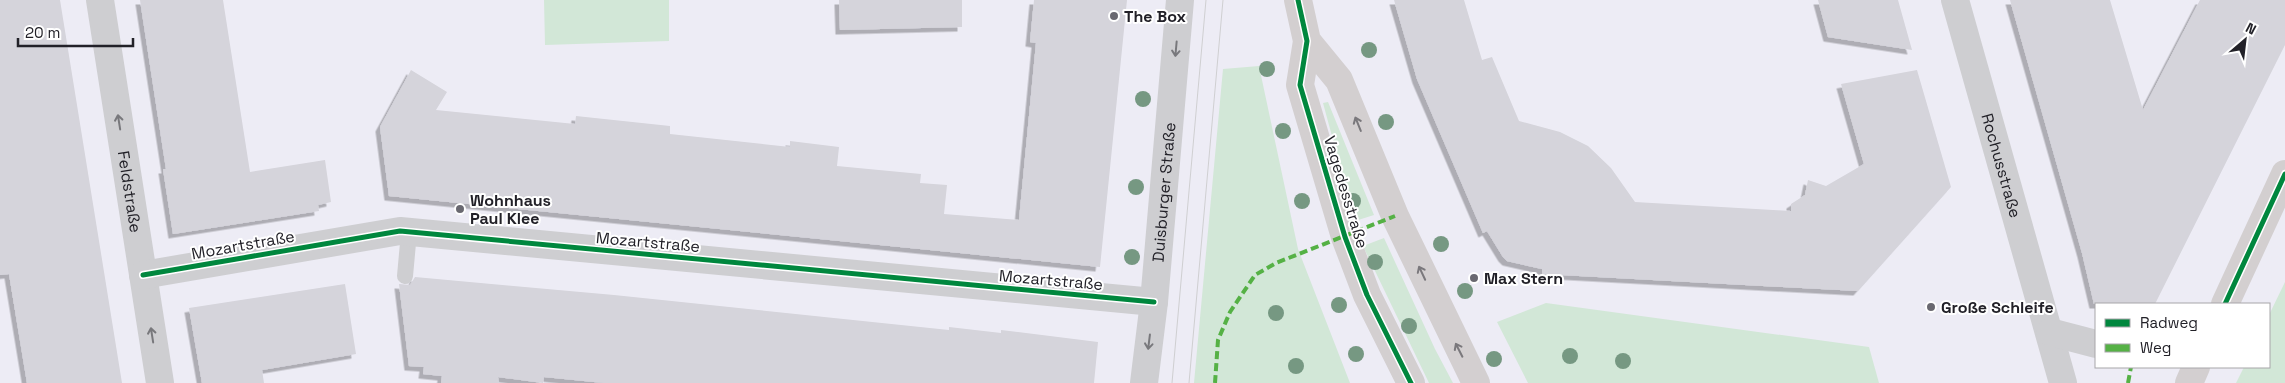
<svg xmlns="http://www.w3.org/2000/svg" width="2285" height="383" viewBox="0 0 2285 383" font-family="'Space Grotesk',sans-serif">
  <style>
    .green { fill: #d2e7d7 }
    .building { fill: #d5d4db; filter: url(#shadow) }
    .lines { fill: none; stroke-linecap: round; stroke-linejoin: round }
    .lane { stroke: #ceced1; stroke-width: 16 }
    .street { stroke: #ceced1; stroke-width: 28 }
    .secondary { stroke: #d3cfd0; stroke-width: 28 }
    .tram { stroke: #cfcfd1; stroke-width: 1 }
    .quiet { stroke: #55b145; stroke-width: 4; stroke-dasharray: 8 4; stroke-linecap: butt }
    .cycleway-casing { stroke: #fff; stroke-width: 8 }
    .cycleway { stroke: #00873e; stroke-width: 5 }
    .tree { fill: #769882 }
    .oneway { stroke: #78787c }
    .oneway2 { stroke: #7a787c }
    .poi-dot { fill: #696870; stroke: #fff; stroke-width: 2 }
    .labels { text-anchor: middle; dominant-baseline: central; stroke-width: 4; stroke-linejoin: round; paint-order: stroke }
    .poi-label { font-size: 16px; font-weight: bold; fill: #222128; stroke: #fff; text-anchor: start }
    .street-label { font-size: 16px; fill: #222128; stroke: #fff }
  </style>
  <defs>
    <filter id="shadow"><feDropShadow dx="-4.5" dy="4.5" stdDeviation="0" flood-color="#0004"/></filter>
  </defs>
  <rect width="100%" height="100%" fill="#edecf5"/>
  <!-- green -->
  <path class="green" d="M544,0h125v41l-124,4z
    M1259,66l39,183 52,134h-156l29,-314z
    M1328,102l46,113 -19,6 -32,-118z
    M1384,238l51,111 18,34h-24l-66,-137z
    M2285,282v101h-49l8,-16h25v-52z
    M1546,303l323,44 10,36h-351l-31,-61z"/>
  <!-- building -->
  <path class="building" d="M0,0h60l62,383h-95l-18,-109 -9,1z
    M140,0h83l27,172 75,-12 6,42 -13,3 1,6 -146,23 -10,-65h3z
    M839,0h123v27l-122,3z
    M1034,0h93l-27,267 -711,-71 -9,-69 31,-57 36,22 -11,18 139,14 1,-8 94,10v8l120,13v-6l49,6 -2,19 84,8 -1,9 27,2 -3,29 75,6 17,-177 -6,-1z
    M1394,0h70l18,60 10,-3 27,64 41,11 28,14 23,22 24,34 156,9v-7l14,-9 3,-15 18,6 38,-22 -23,-80 76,-14 34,117 -93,104 -316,-17v-5l-35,-8 -4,-4 -16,-26 -4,2 -66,-154z
    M1818,0h80l14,50 -84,-13z
    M2010,0h100l33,110 57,-110h85v45l-130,259h-61l-12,-51z
    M415,277l199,18 335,35v-3l52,6v-3l97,12 -4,41h-490l-60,-6 -1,6 -45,-6 1,6h-58l1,-7 -19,-2 1,-7 -15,-1 -10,-82 11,1z
    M345,284l11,70 -94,16 2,13h-62l-13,-75z"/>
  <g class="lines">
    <!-- lane -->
    <path class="lane" d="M405,276l4,-44"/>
    <!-- street -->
    <g class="street">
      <path id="s1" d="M100,0l60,383"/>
      <path id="s2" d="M1955,0l108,383"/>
      <path d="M143,275l257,-44 754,71"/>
      <path d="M2050,332l46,12"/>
      <path id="s3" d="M1144,383l10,-81 26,-302"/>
    </g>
    <!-- secondary -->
    <path class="secondary" d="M1298,0l9,41 -7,44 45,152 22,58 44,88
      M1307,41l32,39 56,136 81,167
      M2225,304l60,-130
      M2189,383l7,-16"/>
    <!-- tram -->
    <path class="tram" d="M1172,383l34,-383
      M1189,383l34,-383"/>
    <!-- quiet -->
    <path class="quiet" d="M1215,383l3,-43 12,-28 25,-37 21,-12 119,-47
      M2128,383l3,-16"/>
    <!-- cycleway casing -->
    <g class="cycleway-casing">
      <path id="cycleway" d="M1298,0l9,41 -7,44 45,152 22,58 44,88
        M143,275l257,-44 754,71
        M2225,304l60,-130"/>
    </g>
    <!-- cycleway -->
    <use href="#cycleway" class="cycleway"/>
  </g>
  <!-- trees -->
  <g class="tree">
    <circle cx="1369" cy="50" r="8"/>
    <circle cx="1267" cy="69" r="8"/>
    <circle cx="1143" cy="99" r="8"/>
    <circle cx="1386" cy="122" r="8"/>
    <circle cx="1283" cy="131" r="8"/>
    <circle cx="1136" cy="187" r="8"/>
    <circle cx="1302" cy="201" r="8"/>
    <circle cx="1353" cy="201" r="8"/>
    <circle cx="1441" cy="244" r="8"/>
    <circle cx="1132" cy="257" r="8"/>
    <circle cx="1375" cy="262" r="8"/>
    <circle cx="1465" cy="291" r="8"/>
    <circle cx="1339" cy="305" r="8"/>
    <circle cx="1276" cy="313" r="8"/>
    <circle cx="1409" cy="326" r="8"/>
    <circle cx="1356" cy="354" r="8"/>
    <circle cx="1570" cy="356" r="8"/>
    <circle cx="1494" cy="359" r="8"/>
    <circle cx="1623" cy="361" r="8"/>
    <circle cx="1296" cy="366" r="8"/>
  </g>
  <!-- one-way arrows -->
  <defs><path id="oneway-shaft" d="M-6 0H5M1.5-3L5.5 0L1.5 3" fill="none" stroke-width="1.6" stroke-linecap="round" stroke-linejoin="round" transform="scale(1.25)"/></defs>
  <g class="oneway">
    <use href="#oneway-shaft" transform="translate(1176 49) rotate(95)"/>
    <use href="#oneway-shaft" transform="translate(119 122) rotate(-99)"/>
    <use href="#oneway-shaft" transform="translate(152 335) rotate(-99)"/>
    <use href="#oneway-shaft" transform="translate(1149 342) rotate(97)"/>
  </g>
  <g class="oneway2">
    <use href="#oneway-shaft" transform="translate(1358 124) rotate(-112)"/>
    <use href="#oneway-shaft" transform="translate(1422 273) rotate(-115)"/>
    <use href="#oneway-shaft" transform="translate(1459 350) rotate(-117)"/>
  </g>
  <!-- markers -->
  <g class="poi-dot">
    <circle cx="1114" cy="16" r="5"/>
    <circle cx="460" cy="209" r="5"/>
    <circle cx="1474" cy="278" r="5"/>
    <circle cx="1931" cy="307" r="5"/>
  </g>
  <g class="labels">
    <!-- poi labels -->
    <g class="poi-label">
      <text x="1124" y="16">The Box</text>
      <text x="470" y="200">Wohnhaus<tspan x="470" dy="18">Paul Klee</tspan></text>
      <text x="1484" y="278">Max Stern</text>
      <text x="1941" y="307">Große Schleife</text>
    </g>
    <!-- street labels -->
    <g class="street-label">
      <text stroke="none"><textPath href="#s2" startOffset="172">Rochusstraße</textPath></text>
      <text stroke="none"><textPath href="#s1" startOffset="194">Feldstraße</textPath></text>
      <text stroke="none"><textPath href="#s3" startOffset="192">Duisburger Straße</textPath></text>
      <text transform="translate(1346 192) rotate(73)">Vagedesstraße</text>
      <text transform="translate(648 242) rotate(5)">Mozartstraße</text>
      <text transform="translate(243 245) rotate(-10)">Mozartstraße</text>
      <text transform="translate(1051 280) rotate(5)">Mozartstraße</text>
    </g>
  </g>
  <!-- legend -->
  <rect x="2095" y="303" width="175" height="65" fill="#ffffff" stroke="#a7a6a9"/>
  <rect x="2105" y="319" width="25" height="8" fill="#00873e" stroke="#a7a6a9"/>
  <text x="2140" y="328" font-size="15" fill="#222128">Radweg</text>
  <rect x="2105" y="344" width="25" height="8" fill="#55b145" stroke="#a7a6a9"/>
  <text x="2140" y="353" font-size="15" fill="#222128">Weg</text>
  <!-- north arrow -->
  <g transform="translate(2245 40) rotate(28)" stroke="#ffffff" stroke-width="4" paint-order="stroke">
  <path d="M0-4L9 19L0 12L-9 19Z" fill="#222128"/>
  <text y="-8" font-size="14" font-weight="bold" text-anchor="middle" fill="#222128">N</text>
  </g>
  <!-- scale -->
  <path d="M18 38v8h115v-8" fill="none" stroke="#222128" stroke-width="2.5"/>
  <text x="25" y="38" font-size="15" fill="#222128" stroke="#ffffff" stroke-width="4" paint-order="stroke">20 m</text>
</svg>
